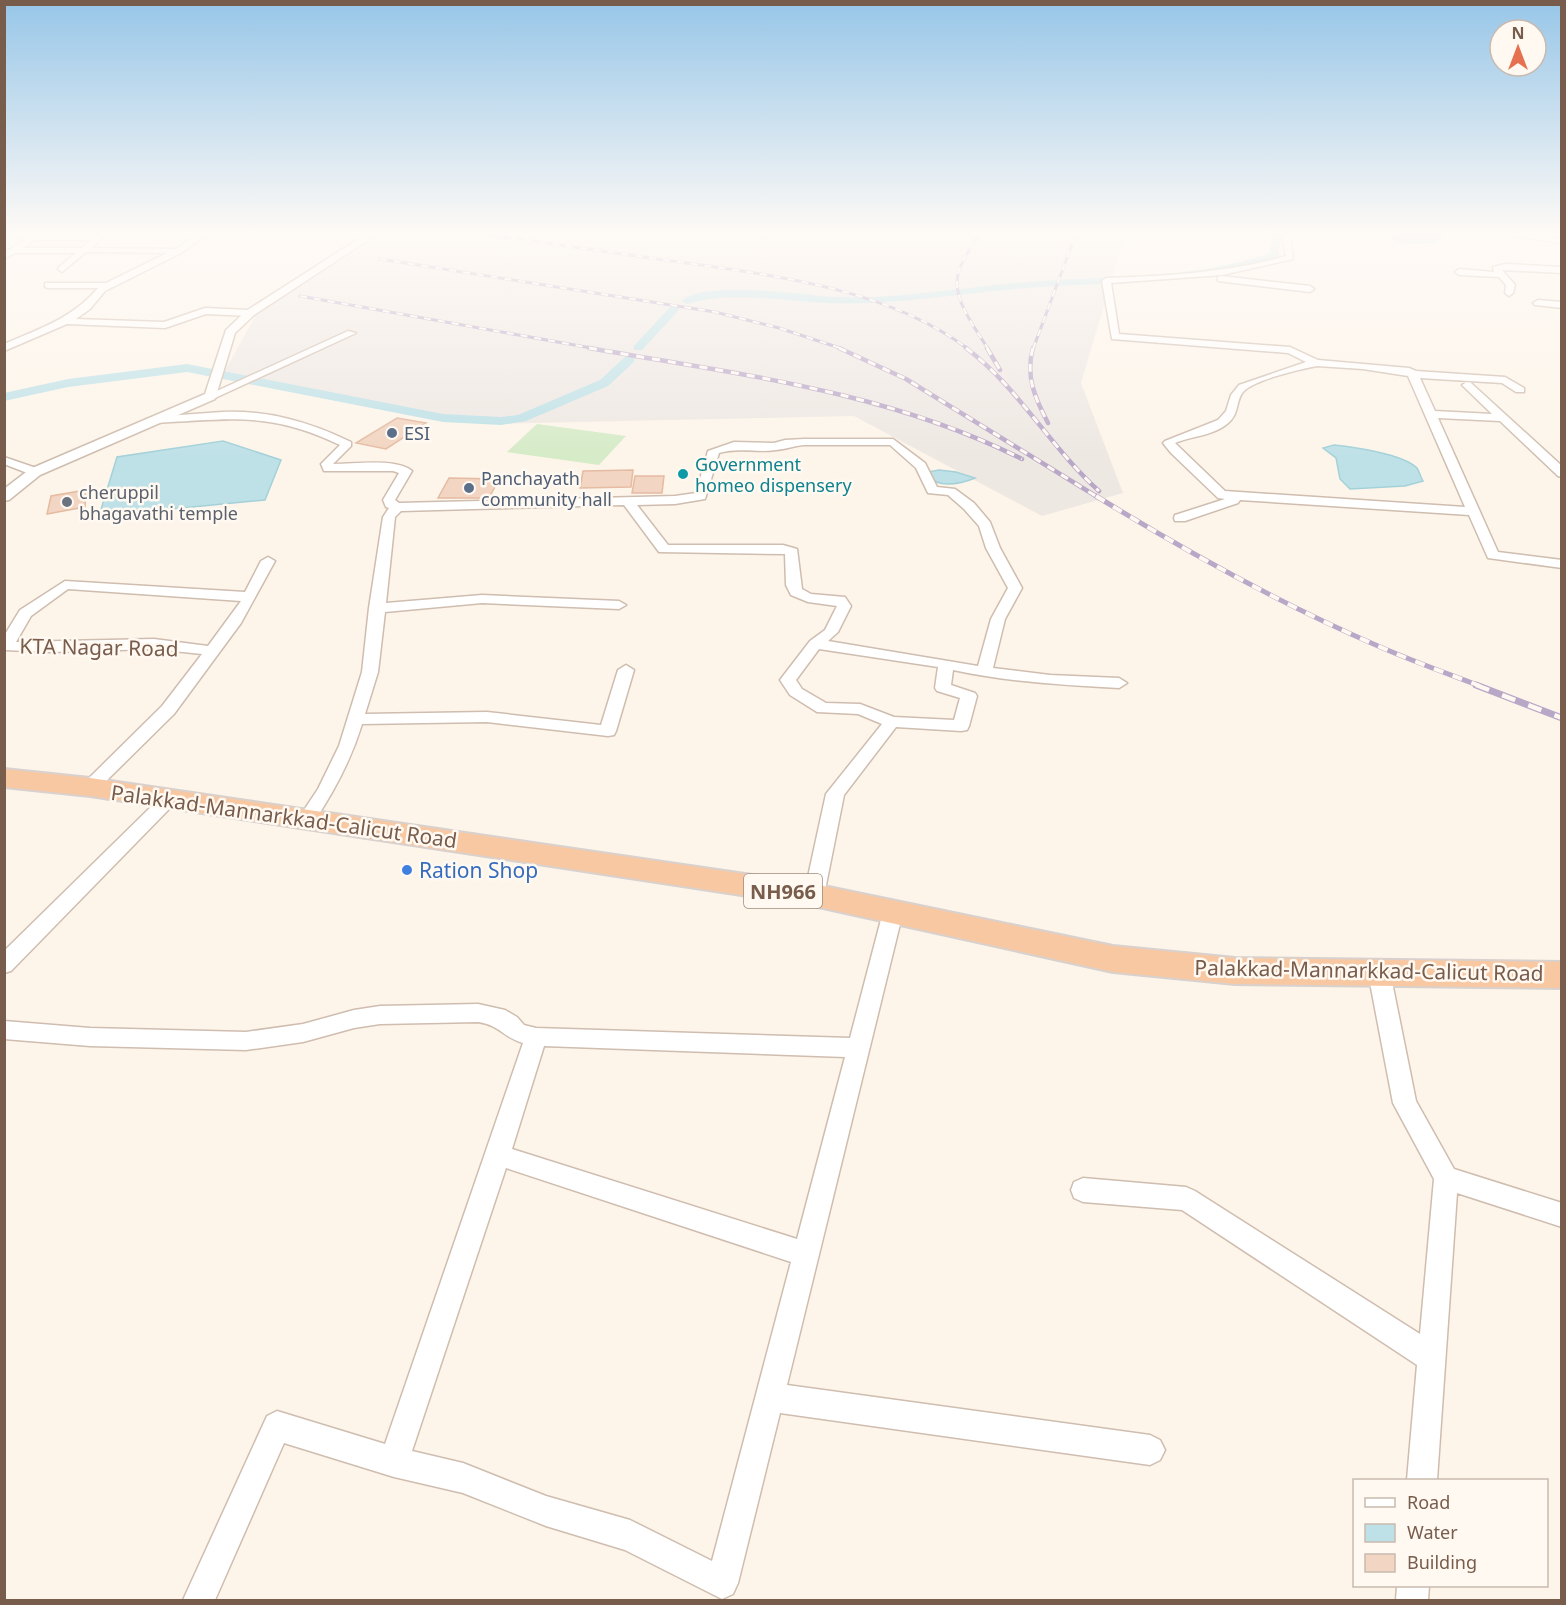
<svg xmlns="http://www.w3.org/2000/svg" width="1566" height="1605" viewBox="0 0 1566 1605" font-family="'Noto Sans',sans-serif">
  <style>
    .industrial { fill: #eee8e3 }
    .green { fill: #d6ebc8 }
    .water { fill: #bee1e7; stroke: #a4d1d9; stroke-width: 1.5 }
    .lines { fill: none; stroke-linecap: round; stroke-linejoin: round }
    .canal { fill: #bee1e7; fill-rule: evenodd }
    .building { fill: #f2d5c2; stroke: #e5bba2; stroke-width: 1.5 }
    .minor-casing { stroke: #cfbdaf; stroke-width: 3 }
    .tertiary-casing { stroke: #cfbdaf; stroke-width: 3 }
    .trunk-casing { stroke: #d9d1cd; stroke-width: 4 }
    .minor { fill: #fff; fill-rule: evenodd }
    .tertiary { fill: #fff; fill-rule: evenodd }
    .trunk { fill: #f8c8a3; fill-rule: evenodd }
    .rail-far3-casing { stroke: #b9a7c8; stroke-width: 3 }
    .rail-far2-casing { stroke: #b9a7c8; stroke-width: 4.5 }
    .rail-far1-casing { stroke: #b9a7c8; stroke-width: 5 }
    .rail-casing { stroke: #b9a7c8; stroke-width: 7 }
    .rail-far3 { stroke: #fff9f1; stroke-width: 2; stroke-dasharray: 7; stroke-linecap: butt }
    .rail-far2 { stroke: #fff9f1; stroke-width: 3; stroke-dasharray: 8; stroke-linecap: butt }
    .rail-far1 { stroke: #fff9f1; stroke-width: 4; stroke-dasharray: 10; stroke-linecap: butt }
    .rail { stroke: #fff9f1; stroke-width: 4.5; stroke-dasharray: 14; stroke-linecap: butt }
    .service-dot { fill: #5c6f8a; stroke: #fff9f1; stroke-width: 2 }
    .culture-dot { fill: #0f9aa8; stroke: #fff9f1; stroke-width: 2 }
    .worship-dot { fill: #6b7280; stroke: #fff9f1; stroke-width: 2 }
    .shop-dot { fill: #3f7fe0; stroke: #fff9f1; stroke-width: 2 }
    .labels { text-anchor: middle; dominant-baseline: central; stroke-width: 5; stroke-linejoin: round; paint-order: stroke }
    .far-service-label { font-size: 18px; fill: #4e5e75; stroke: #fff9f1; text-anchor: start }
    .far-culture-label { font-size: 18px; fill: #0d838f; stroke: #fff9f1; text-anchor: start }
    .far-worship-label { font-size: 18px; fill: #5b616d; stroke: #fff9f1; text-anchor: start }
    .shield { fill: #fff9f1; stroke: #a08b7e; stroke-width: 1.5 }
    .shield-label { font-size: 20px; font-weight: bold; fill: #785c4c }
    .street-label { font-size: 21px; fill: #785c4c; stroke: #fff9f1 }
    .shop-label { font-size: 21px; fill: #366cbe; stroke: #fff9f1; text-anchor: start }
  </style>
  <rect width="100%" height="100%" fill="#fdf5ea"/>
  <!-- industrial -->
  <path class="industrial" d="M389,231h737l-45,152 42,110 -81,23 -188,-100 -369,8 -263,-48 35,-63z"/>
  <!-- green -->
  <path class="green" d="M537,424l89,12 -27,29 -92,-13z"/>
  <!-- water -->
  <path class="water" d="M1397,231h32l13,6 -6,5 -29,1 -14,-4 -2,-5z
    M223,441l58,19 -16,40 -166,16 18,-59z
    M1334,445c19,2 69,9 83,23 2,3 4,10 6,13l-18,5 -55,3 -10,-10 -4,-21 -13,-10z
    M939,470l17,2 19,6c-14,6 -42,12 -47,-6z"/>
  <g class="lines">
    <!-- canal -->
    <path class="canal" d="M1272,231h10l-4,26c-77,29 -170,24 -252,31 -64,5 -130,17 -195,15 -48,-1 -97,-13 -144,1l-5,-3c18,-19 110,-8 138,-5 68,6 140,-9 208,-14 75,-6 172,-3 242,-29z
      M675,305l4,1v4l-37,40h-8v-4l37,-40z
      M630,355l4,1v6l-26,24 -82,35 -25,4 -58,-3 -256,-50 -119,15 -64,14v-8l64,-14 119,-15 256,50 58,3 17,-2 82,-35 26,-24z"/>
  </g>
  <!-- building -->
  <path class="building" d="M397,418l29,5 -40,26 -30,-6z
    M633,470l-2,17 -51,1 3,-17z
    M635,476h29l-2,17h-30z
    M449,478l50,1 -10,19h-51z
    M86,490l-1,17 -38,7 4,-18z"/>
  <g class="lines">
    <!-- minor casing -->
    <g class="minor-casing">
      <path id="minor" d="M5,231h13l15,5 68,-1v4l-10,9 85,1 27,-18h9l-31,22 -76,38 -15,18 -14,10 88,3 41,-14 45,2 5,3 -5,3 -44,-2 -41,14 -98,-4 -63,27v-7c35,-15 69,-26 94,-56h-50l-3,-1v-4h61l61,-30 -81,-1 -24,20 -4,-3 1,-2 17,-14h-61l-11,6v-6l23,-14zM35,240h56l-9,8h-59z
        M1281,231h8l4,28 -71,16 -111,8 8,51 171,13 28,13 91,8 7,3 89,6 19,11v4h-8l-14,-9 -82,-5 15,33 57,3 -30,-29 5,-3 4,1 91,83v11l-4,-1 -58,-55 -62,-3 60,134 64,8v8l-74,-10 -19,-43 -229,-15 -2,3 -53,18h-10l-1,-3 1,-3 50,-16 -7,-1 -47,-45 -8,-10 2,-2 53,-21 8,-9 5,-16 8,-10 67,-23 -18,-9 -176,-14 -10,-58 4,-3c61,-2 121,-5 180,-22zM1317,366l46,3 45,7 57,131 -240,-16 -50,-48c17,-7 37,-7 52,-19 13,-10 8,-22 16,-32 10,-12 58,-23 74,-26z
        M1481,231h23l58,8v4z
        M1506,264l56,3v6l-60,-3 13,15 -2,8 -4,3 -4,-3 1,-8 -7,-8 -40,-2 -4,-3 4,-3 35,3 -1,-5z
        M1221,276l89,10 4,3 -4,3 -92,-11v-4z
        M1538,300l24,2v6l-27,-3 -2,-2z
        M348,331l8,2 -141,65h-8l-1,-2z
        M222,412c46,-2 87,10 129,30v4l-18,18c21,0 64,-6 79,7l-17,29 4,3 276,-7 21,-3 12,-42 26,-9 40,1 11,-3 19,-1h89l32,24 12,24 18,2 19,14 16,19 10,26 22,40 -17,31 -12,49 57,7 69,3 8,5 -8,5c-56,-3 -111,-6 -166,-18l-2,15 24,8 2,3 -8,30 -2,4 -6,1 -65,-4 -52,68 -20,100 -3,5 -7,2 -7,-2 -3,-5 22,-101 56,-70 -24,-10 -41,-2 -27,-17 -10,-15 30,-39 15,-11 12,-24 -29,-4 -17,-7 -5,-10 -1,-31 -126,-2 -35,-47 -223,6 -6,6 -9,86 96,-8 137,6 7,4 -7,4 -137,-6 -97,9 -7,60 -13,42 122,-2 114,13 17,-55 8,-5 8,5 -18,61 -2,4 -6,1 -121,-14 -125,2c-11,36 -28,68 -49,99l-6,2 -6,-2 -3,-4 20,-30 21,-43 23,-74 7,-64 14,-91 6,-9 -3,-1 -3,-7 16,-27 -6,-2h-69l-3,-7 19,-19c-72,-35 -112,-25 -188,-22l-6,-3 6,-3zM804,445h86l26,23 12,25 20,2 16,14 15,17 7,22 22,40 -17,31 -13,47 -150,-25 10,-9 13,-26 -6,-9 -34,-3 -9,-5 -5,-40 -14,-4h-115l-31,-40 38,-1 30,-5 14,-46c20,-6 37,0 57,-3 10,-1 18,-4 28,-5zM819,649l119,18 -3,21 2,3 23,7 -6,22 -60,-3 -34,-13 -34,-1 -24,-14 -6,-9z
        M4,457l35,12 2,3 -6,4 -31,-12z
        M268,557l7,4 -34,62 -67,91 -78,77h-12l-3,-4 3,-4 78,-77 40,-52 -48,-5 -104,3 -46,-2v-14l16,-26 45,-29 180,11 16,-31zM68,589l173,12 -33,45 -54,-7 -138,3 15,-26z
        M168,794l6,2 3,4 -3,4 -163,167 -7,2v-22l158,-155z
        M893,905l7,2 3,5 -116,473 363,50 10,5 5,10 -5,10 -10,5 -370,-52 -42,170 -5,11 -11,5 -97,-49 -79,-24 -83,-33 -69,-16 -110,-34 -69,157h-32l84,-184 10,-5 108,33 138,-401c-21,-6 -21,-17 -45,-21l-98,2 -26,4 -51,14 -57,8 -156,-4 -86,-7v-18l86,7 156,4 57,-8 51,-14 26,-4 98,-2 27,6 12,7 7,8 12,3 314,10 33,-126 3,-5zM544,1046l301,11 -48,182 -285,-90zM506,1168l285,94 -79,299 -82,-41 -84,-24 -83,-33 -51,-12z
        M1379,964l7,2 4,6 26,129 38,68 108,34v24l-105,-34 -20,287h-30l10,-115 -235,-155 -99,-8 -9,-4 -3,-8 3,-8 9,-4 103,9 9,4 225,143 14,-155 -41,-76 -25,-131 4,-6z
        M1397,1586h32l-1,14h-32z"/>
    </g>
    <!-- tertiary casing -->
    <g class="tertiary-casing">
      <path id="tertiary" d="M371,231h11l-128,84 -19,18 -20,66 -175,76 -31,25 -5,1v-12l26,-20 175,-75 21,-64 20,-19z"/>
    </g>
    <!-- trunk casing -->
    <g class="trunk-casing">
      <path id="trunk" d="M4,769l86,9 724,106 299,62 122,12 327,4v26l-327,-4 -122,-12 -299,-66 -724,-110 -86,-9z"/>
    </g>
    <!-- minor -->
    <use href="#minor" class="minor"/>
    <!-- tertiary -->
    <use href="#tertiary" class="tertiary"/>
    <!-- trunk -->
    <use href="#trunk" class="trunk"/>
    <!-- rail-far3 casing -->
    <g class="rail-far3-casing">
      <path id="rail-far3" d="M981,231c-7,12 -16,24 -21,37 -12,27 15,59 28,81
        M469,232c67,10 135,19 202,29 99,14 215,26 297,88
        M380,259l335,53 64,16 64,21
        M300,296l297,53
        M1033,349l44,-118"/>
    </g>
    <!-- rail-far2 casing -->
    <g class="rail-far2-casing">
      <path id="rail-far2" d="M589,348c147,26 298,43 433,111
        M839,348l67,31 193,119
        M966,348c53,40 84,99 133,143
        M987,348l13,22
        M1033,348c-8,28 2,50 15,75"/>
    </g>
    <!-- rail-far1 casing -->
    <g class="rail-far1-casing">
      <path id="rail-far1" d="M1096,496c91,56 185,108 282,150 34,15 68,27 102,40"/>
    </g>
    <!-- rail casing -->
    <g class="rail-casing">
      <path id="rail" d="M1476,685l86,33"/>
    </g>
    <!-- rail-far3 -->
    <use href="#rail-far3" class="rail-far3"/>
    <!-- rail-far2 -->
    <use href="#rail-far2" class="rail-far2"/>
    <!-- rail-far1 -->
    <use href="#rail-far1" class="rail-far1"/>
    <!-- rail -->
    <use href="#rail" class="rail"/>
  </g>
  <!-- sky -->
  <linearGradient id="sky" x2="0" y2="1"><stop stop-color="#97c6e8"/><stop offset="0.51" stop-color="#fefaf6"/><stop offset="1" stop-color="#fefaf6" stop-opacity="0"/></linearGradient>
  <rect width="1566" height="456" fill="url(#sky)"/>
  <!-- markers -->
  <g class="service-dot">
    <circle cx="392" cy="433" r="6"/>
    <circle cx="469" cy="488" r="6"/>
  </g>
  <circle class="culture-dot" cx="683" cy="474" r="6"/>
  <circle class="worship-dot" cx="67" cy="502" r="6"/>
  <circle class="shop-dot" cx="407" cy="870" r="6"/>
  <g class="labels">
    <!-- far-service labels -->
    <g class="far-service-label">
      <text x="404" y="433">ESI</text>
      <text x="481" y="478">Panchayath<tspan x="481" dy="21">community hall</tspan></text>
    </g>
    <!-- far-culture labels -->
    <g class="far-culture-label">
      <text x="695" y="464">Government<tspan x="695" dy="21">homeo dispensery</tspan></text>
    </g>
    <!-- far-worship labels -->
    <g class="far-worship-label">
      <text x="79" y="492">cheruppil<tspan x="79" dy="21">bhagavathi temple</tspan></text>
    </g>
    <!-- shield labels -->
    <rect class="shield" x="744" y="874" width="78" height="34" rx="4.5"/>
    <g class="shield-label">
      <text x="783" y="891">NH966</text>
    </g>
    <!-- street labels -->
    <g class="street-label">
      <text transform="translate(99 647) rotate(1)">KTA Nagar Road</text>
      <text transform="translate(284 816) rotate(8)">Palakkad-Mannarkkad-Calicut Road</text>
      <text transform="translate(1369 970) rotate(1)">Palakkad-Mannarkkad-Calicut Road</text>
    </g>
    <!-- shop labels -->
    <g class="shop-label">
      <text x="419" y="870">Ration Shop</text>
    </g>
  </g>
  <!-- border -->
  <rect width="1566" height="1605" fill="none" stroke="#785c4c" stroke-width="12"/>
  <!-- legend -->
  <rect x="1353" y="1479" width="195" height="108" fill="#fff9f1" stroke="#c9baaf" stroke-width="1.5"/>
  <rect x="1365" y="1498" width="30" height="9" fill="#ffffff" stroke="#c9baaf" stroke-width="1.5"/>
  <text x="1407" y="1509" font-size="18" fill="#785c4c">Road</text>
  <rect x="1365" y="1524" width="30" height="18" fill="#bee1e7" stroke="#c9baaf" stroke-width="1.5"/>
  <text x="1407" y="1539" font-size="18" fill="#785c4c">Water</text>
  <rect x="1365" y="1554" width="30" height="18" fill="#f2d5c2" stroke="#c9baaf" stroke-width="1.5"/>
  <text x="1407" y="1569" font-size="18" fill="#785c4c">Building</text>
  <!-- north arrow -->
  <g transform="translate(1518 48)"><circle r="28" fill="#fff9f1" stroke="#c9baaf" stroke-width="1.5"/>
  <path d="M0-4.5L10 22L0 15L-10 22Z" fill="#e67150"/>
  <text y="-9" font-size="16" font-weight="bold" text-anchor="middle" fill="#785c4c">N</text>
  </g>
</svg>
